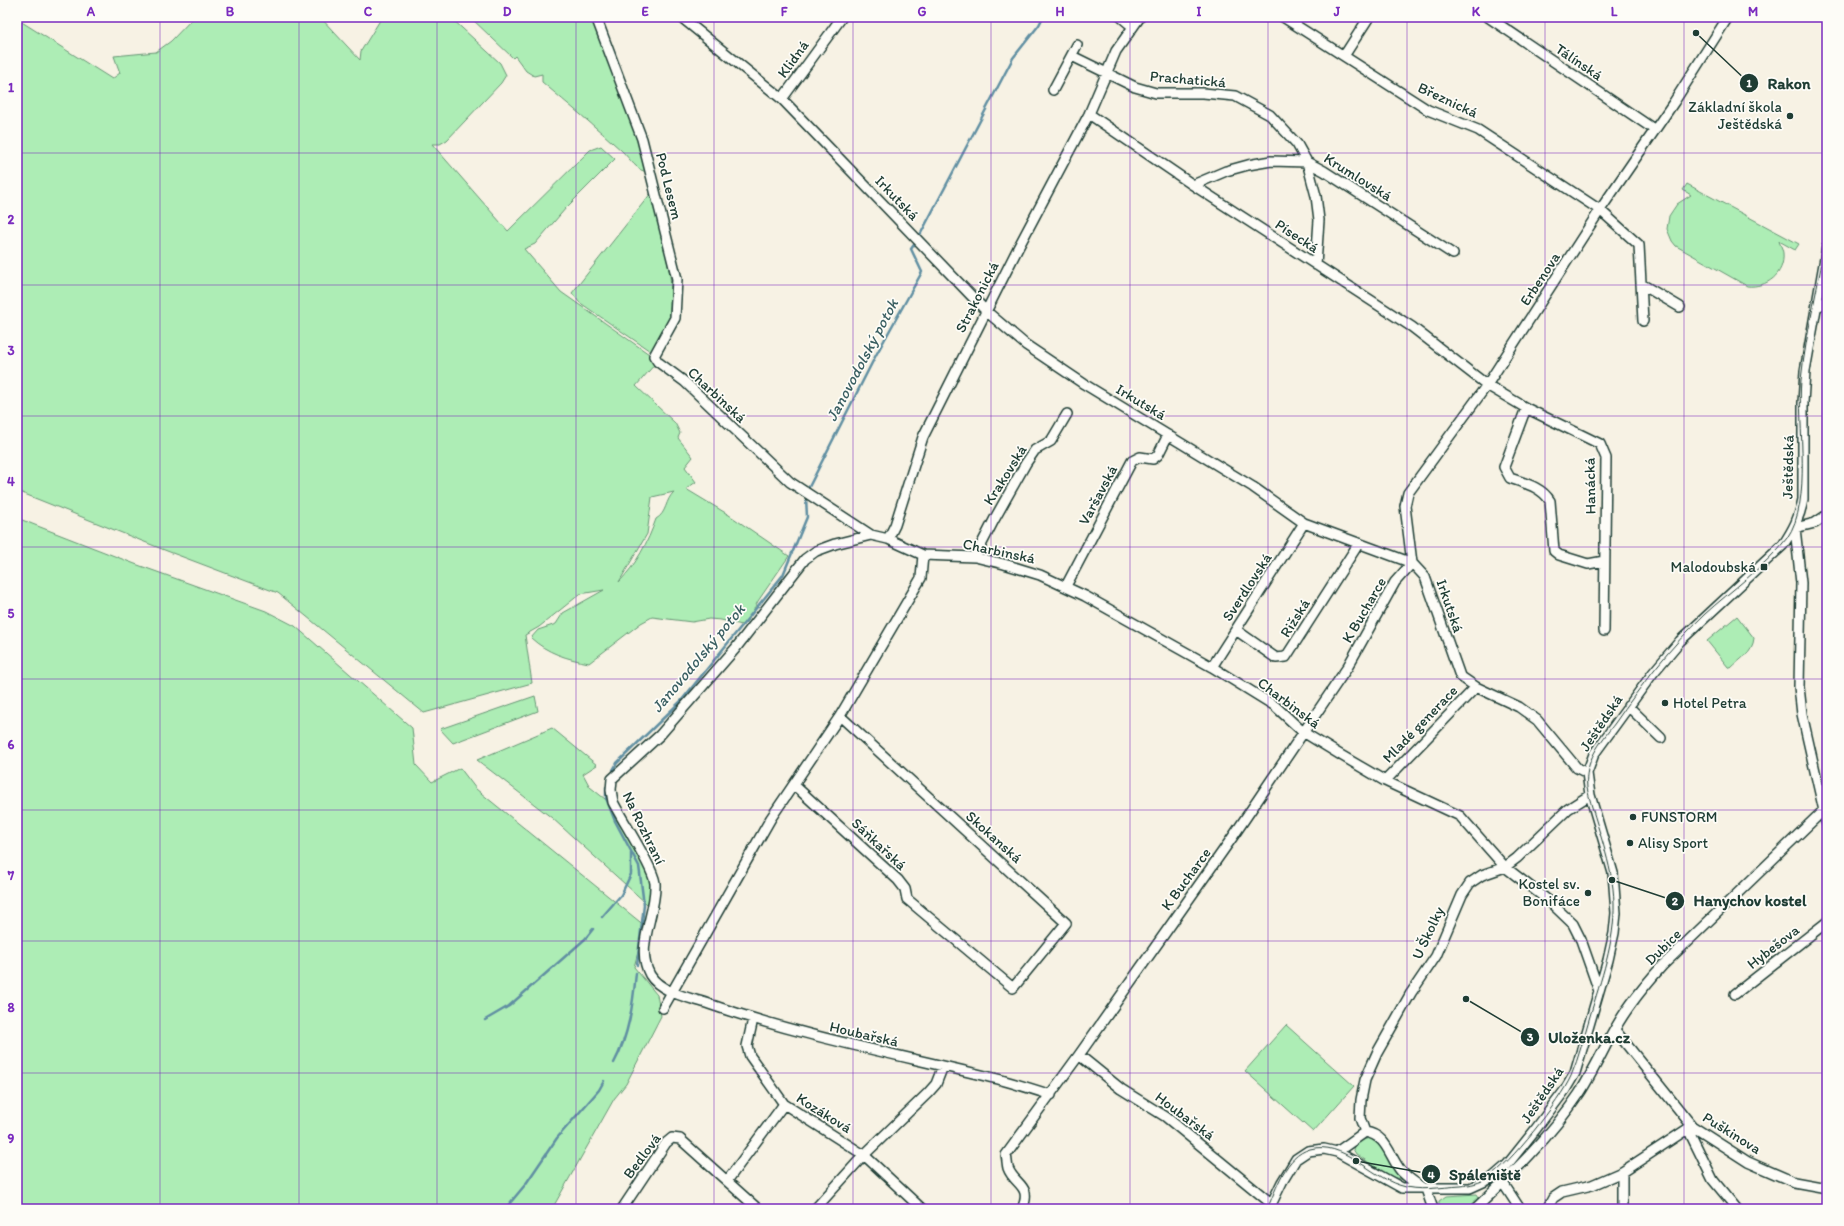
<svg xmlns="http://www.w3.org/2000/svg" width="1844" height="1226" viewBox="0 0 1844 1226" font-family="Itim,sans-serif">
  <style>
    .green { fill: #adedb5; stroke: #669574; fill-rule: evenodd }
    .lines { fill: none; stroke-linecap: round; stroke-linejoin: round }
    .stream { stroke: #608fa2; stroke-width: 2.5 }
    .minor-casing { stroke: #1f3d34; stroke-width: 12 }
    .minor { stroke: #fdfcf7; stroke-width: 9 }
    .tram { stroke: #1f3d34; stroke-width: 1 }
    .grid { fill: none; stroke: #7b2cbf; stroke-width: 1; stroke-opacity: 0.55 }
    .poi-dot { fill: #1f3d34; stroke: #fdfcf7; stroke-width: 1.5 }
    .labels { text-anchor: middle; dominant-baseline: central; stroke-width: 3.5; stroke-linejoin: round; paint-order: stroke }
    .street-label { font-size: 15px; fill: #1f3d34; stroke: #fdfcf7 }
    .poi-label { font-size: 15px; fill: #1f3d34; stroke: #fdfcf7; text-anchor: end }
    .water-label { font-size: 16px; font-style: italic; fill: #3a5f62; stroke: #fdfcf7 }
    .leader { fill: none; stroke: #1f3d34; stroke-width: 1.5 }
    .callout-dot { fill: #1f3d34; stroke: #fdfcf7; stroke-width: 1.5 }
    .mark-label { font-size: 12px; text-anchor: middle; font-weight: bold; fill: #fff }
    .callout-label { font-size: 16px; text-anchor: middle; font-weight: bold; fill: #1f3d34; stroke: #fdfcf7; stroke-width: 3.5; stroke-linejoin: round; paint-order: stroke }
    .neatline { fill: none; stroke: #7b2cbf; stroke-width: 1.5 }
    .grid-label { font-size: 13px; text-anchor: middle; font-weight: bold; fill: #7b2cbf }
  </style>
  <rect width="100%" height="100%" fill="#f7f2e4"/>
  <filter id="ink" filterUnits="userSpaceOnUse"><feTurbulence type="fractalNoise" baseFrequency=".025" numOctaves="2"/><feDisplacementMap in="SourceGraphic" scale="8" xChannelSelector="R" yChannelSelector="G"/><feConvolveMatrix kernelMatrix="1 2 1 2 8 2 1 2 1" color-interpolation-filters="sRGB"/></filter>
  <g filter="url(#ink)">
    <!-- green -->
    <path class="green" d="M194,17h126l40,43 1,-9 21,-34h68l50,46 6,12 -5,8 -54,57 -7,4h-8l76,87 82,-81 11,-4 14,13 -49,49 -31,36 -11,5 37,43 88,62 6,10 -19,22 39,37 5,10 -2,5 15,19 -8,10 11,15 -10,7 43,26 60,41 -31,45 -10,20 -6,4 -21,-5 -12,-1 -17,3 -40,-5 -11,6 -52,40c-22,-4 -42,-10 -58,-25l7,-8 18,-6 7,-11 41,-23 -24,4 -41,33 -14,8 7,48 -108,30 -146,-120 -111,-42 -150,-60v-472l95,60 8,-6 -6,-17 42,-4 15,-11zM674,492c-9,8 -7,21 -18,27 -8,23 -20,46 -37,63l28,-48 5,-37z
      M470,17h125l22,68 23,51 8,36c-10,0 -19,-14 -26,-21 -26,-24 -53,-46 -80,-69v-8l-8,2 -8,-5 -11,-15 -2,2z
      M1687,184l112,60 -4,6 -16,-9c1,4 4,8 4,12 2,21 -16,35 -36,33l-71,-40 -4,-5 -5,-12 2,-13 8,-12 14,-9 -8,-5z
      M651,193l10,36 9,46 1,15 -2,32 -16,31 -74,-51 -7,-9z
      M17,518l118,46 131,47 29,15 117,102 4,37 16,17 28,-14 16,21 169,137 -11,41 23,28 4,21 -35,68 -12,15 -62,110h-535z
      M1737,616l17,22c-1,14 -14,21 -23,30l-3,-1 -21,-26z
      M535,696l3,15 -85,32 -13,-14z
      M552,728l45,37 -14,9 7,13 20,16 30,52 10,22 2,18 -5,9 -95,-86 -75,-58z
      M1286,1025l68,61 -41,46 -68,-61z
      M1369,1138l8,1 30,42 -18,-5 -33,-22 -3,-5 2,-6z
      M1477,1194l2,3 -13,12h-27v-8l7,-5z"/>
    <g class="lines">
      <!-- stream -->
      <path class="stream" d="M920,235l93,-177 26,-33 4,-8
        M808,489l68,-134 46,-83 -11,-23 5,-7
        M793,551l14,-34 -1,-20
        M613,770l4,-7 64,-62 102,-126 9,-22
        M606,787v11l9,23 24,45 5,39 -7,60
        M1821,820l6,28
        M602,917l19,-22 10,-21v-21
        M485,1020l24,-14 76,-67 8,-10
        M614,1063c15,-28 19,-59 22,-90
        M505,1209l20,-24 32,-47 42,-48 5,-9"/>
      <!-- minor casing -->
      <g class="minor-casing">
        <path id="minor" d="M596,17l46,122 35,140 -2,39 -21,38 4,6 27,20 105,100 81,53
          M681,17l101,82 204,212 40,34 58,39 169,103 51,36 108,40 13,14 35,99 16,11 43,20 18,13 40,48 10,5
          M1121,17l12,10
          M1283,17l145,93 50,20 122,80 39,35 4,76
          M1488,17l167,113
          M1072,56l63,31 21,6h47l32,3 35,19 27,29 10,18 9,34 3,24 -3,45
          M1344,56l25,-39
          M1053,90l24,-45
          M782,99l60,-82
          M1089,114l104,71 219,142 75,58 39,23 74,36 6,14 -2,173
          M1193,185l33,-14 22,-6 23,-4 36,1 17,9 129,83
          M1641,284l39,23
          M1816,308l11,-7
          M1526,408l-22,59 6,11c14,5 32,9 40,23l4,50 5,4 29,9 16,-3
          M1795,528l6,55 -2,104 3,27 25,110
          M1795,528l20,-5 12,-8
          M888,539l7,-14 28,-88 95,-189 71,-134 27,-63 24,-34
          M975,557l19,-37 32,-57 9,-13 16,-9 16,-27
          M1412,563l-7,-57 3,-13 79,-108 113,-175 74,-108 54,-85
          M1066,586l66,-125 8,-4 13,2 5,-4 10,-20
          M1236,630l40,28 10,-1 73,-114
          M1212,667l92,-144
          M1628,706l33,32
          M1385,781l91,-94
          M794,785l104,95 7,9 2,10 106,89 53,-65 -226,-207
          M1735,994l92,-72
          M663,1008l108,-190 69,-102 81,-138 2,-23
          M753,1019l-6,27 3,10 34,48 80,51 58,54
          M1615,1030l77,96 56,36 46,20 33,6
          M1079,1055l42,34 45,28 106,87
          M1051,1095c-18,-6 -35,-11 -53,-16 -97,-24 -194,-42 -289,-75 -18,-6 -48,-11 -59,-29 -16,-28 7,-62 5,-92 -2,-16 -33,-63 -42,-81l-2,-12 1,-11 48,-44 75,-86 70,-90 11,-8 19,-7 36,-9 17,4 35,16 52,2 29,7 36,11 45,21 127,71 63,39 28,26 36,22 46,27 75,35 45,51 44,34 24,23 8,16 18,51
          M1688,1129l25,51 24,29
          M1365,1132l-5,-14 1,-18 4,-20 12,-27 34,-60 25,-37 26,-61 8,-12 12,-8 23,-8 12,-9 51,-49 22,-14
          M1337,1152l28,-20c22,3 24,24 36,39 7,7 14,12 22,17
          M727,1181l57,-77
          M1503,1183l17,26
          M1426,1189l7,20
          M622,1209l44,-66 6,-5 8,1 78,70
          M815,1209l49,-54 64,-62 8,-9 7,-18
          M1022,1209c11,-24 -8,-24 -14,-41 -1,-4 -1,-9 -2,-13l73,-100 153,-217 115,-170 48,-86 17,-19
          M1269,1209l13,-27 14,-23 12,-8 16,-2 13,3 65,36h68l22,-10 15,-13 28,-35 30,-40 10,-17 33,-113 6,-27 2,-20 -3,-40 -23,-78 -3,-22 7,-19 59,-81 27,-32 103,-96c10,-15 17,-28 20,-46v-96l2,-32 22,-124
          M1475,1209c38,-36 75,-72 104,-115 15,-23 26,-49 40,-72 12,-20 27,-38 43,-56l165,-159
          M1547,1209l6,-11 9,-6 30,-7 30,-13 70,-46
          M1622,1209v-37"/>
      </g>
      <!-- minor -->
      <use href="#minor" class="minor"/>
      <!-- tram -->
      <path class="tram" d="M1827,17v3
        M1267,1209c10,-21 18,-53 43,-60 33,-9 60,27 89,36 19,7 42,2 62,1 9,-1 19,-3 27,-8 22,-14 72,-77 83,-102 8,-19 13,-40 19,-60 11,-37 25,-74 24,-113 -1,-40 -18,-76 -27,-115 -3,-27 13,-45 28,-65 27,-39 55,-76 90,-109 25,-23 62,-49 82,-76 26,-37 10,-112 14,-158 5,-49 19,-99 26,-148"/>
    </g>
  </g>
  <!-- grid -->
  <path class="grid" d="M160,17v1192M299,17v1192M437,17v1192M576,17v1192M714,17v1192M853,17v1192M991,17v1192M1130,17v1192M1268,17v1192M1407,17v1192M1545,17v1192M1684,17v1192M17,153h1810M17,285h1810M17,416h1810M17,547h1810M17,679h1810M17,810h1810M17,941h1810M17,1073h1810"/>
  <!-- markers -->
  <g class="poi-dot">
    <circle cx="1790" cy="116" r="4"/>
    <rect x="1760" y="563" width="8" height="8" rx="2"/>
    <circle cx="1665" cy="703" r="4"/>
    <circle cx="1633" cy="817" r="4"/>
    <circle cx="1630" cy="843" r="4"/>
    <circle cx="1588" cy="893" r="4"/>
  </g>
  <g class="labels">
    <!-- street labels -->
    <g class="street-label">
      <text transform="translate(793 59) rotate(-54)">Klidná</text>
      <text transform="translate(1579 62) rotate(34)">Tálínská</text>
      <text transform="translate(1188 79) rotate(5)">Prachatická</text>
      <text transform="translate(1448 100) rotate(25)">Březnická</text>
      <text transform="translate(1358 177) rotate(32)">Krumlovská</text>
      <text transform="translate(669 186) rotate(76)">Pod Lesem</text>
      <text transform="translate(897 198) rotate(46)">Irkutská</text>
      <text transform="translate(1297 236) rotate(33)">Písecká</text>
      <text transform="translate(1540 279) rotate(-57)">Erbenova</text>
      <text transform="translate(977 297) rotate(-63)">Strakonická</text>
      <text transform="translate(717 395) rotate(43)">Charbinská</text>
      <text transform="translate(1141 402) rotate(31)">Irkutská</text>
      <text transform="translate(1788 467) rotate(-89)">Ještědská</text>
      <text transform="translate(1005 475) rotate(-58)">Krakovská</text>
      <text transform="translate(1590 486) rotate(-91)">Hanácká</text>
      <text transform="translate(1098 495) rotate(-62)">Varšavská</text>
      <text transform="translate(999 551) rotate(12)">Charbinská</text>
      <text transform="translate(1247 587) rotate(-57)">Sverdlovská</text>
      <text transform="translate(1450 606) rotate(71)">Irkutská</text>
      <text transform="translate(1364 610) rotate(-60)">K Bucharce</text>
      <text transform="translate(1295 618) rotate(-58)">Rižská</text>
      <text transform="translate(1289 703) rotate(37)">Charbinská</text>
      <text transform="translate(1601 723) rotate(-56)">Ještědská</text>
      <text transform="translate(1420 724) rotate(-46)">Mladé generace</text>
      <text transform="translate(644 828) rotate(64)">Na Rozhraní</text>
      <text transform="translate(994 837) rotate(42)">Skokanská</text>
      <text transform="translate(879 844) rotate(43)">Sáňkařská</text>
      <text transform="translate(1186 879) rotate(-54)">K Bucharce</text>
      <text transform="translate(1428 933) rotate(-65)">U Školky</text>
      <text transform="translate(1663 947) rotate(-45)">Dubice</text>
      <text transform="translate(1773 947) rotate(-38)">Hybešova</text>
      <text transform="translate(864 1034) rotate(13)">Houbařská</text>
      <text transform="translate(1542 1095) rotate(-56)">Ještědská</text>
      <text transform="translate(824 1113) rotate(32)">Kozáková</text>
      <text transform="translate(1185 1116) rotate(37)">Houbařská</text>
      <text transform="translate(1732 1133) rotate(32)">Puškinova</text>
      <text transform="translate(642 1156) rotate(-53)">Bedlová</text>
    </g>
    <!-- poi labels -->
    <g class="poi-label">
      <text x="1782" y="107">Základní škola<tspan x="1782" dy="17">Ještědská</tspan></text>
      <text x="1756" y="567">Malodoubská</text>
      <text x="1673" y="703" text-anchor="start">Hotel Petra</text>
      <text x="1641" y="817" text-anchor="start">FUNSTORM</text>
      <text x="1638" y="843" text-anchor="start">Alisy Sport</text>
      <text x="1580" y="884">Kostel sv.<tspan x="1580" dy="17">Bonifáce</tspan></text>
    </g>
    <!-- water labels -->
    <g class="water-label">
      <text transform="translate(862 360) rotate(-62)">Janovodolský potok</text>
      <text transform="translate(698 658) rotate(-50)">Janovodolský potok</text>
    </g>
  </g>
  <!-- callouts -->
  <path class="leader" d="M1696 33L1749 83M1612 880L1675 901M1466 999L1530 1037M1356 1161L1431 1174"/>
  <g class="callout-dot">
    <circle cx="1696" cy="33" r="4"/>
    <circle cx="1612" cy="880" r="4"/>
    <circle cx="1466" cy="999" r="4"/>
    <circle cx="1356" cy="1161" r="4"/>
    <circle cx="1749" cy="83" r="10"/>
    <circle cx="1675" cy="901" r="10"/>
    <circle cx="1530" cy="1037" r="10"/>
    <circle cx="1431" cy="1174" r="10"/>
  </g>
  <g class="mark-label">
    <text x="1749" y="87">1</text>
    <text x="1675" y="905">2</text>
    <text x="1530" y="1041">3</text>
    <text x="1431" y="1179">4</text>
  </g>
  <g class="callout-label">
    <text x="1789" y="89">Rakon</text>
    <text x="1750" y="906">Hanychov kostel</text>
    <text x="1589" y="1043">Uloženka.cz</text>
    <text x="1485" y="1180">Spáleniště</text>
  </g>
  <!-- margin -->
  <rect width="1844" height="1226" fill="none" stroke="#fdfcf7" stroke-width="44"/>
  <rect x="22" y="22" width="1800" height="1182" class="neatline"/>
  <g class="grid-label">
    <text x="91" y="16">A</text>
    <text x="230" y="16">B</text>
    <text x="368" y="16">C</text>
    <text x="507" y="16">D</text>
    <text x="645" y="16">E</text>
    <text x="784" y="16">F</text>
    <text x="922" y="16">G</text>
    <text x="1060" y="16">H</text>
    <text x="1199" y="16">I</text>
    <text x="1337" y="16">J</text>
    <text x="1476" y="16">K</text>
    <text x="1614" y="16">L</text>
    <text x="1753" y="16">M</text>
    <text x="11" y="92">1</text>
    <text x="11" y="224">2</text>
    <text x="11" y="355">3</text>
    <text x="11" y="486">4</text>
    <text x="11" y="618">5</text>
    <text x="11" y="749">6</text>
    <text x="11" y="880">7</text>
    <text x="11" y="1012">8</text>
    <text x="11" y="1143">9</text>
  </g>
</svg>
